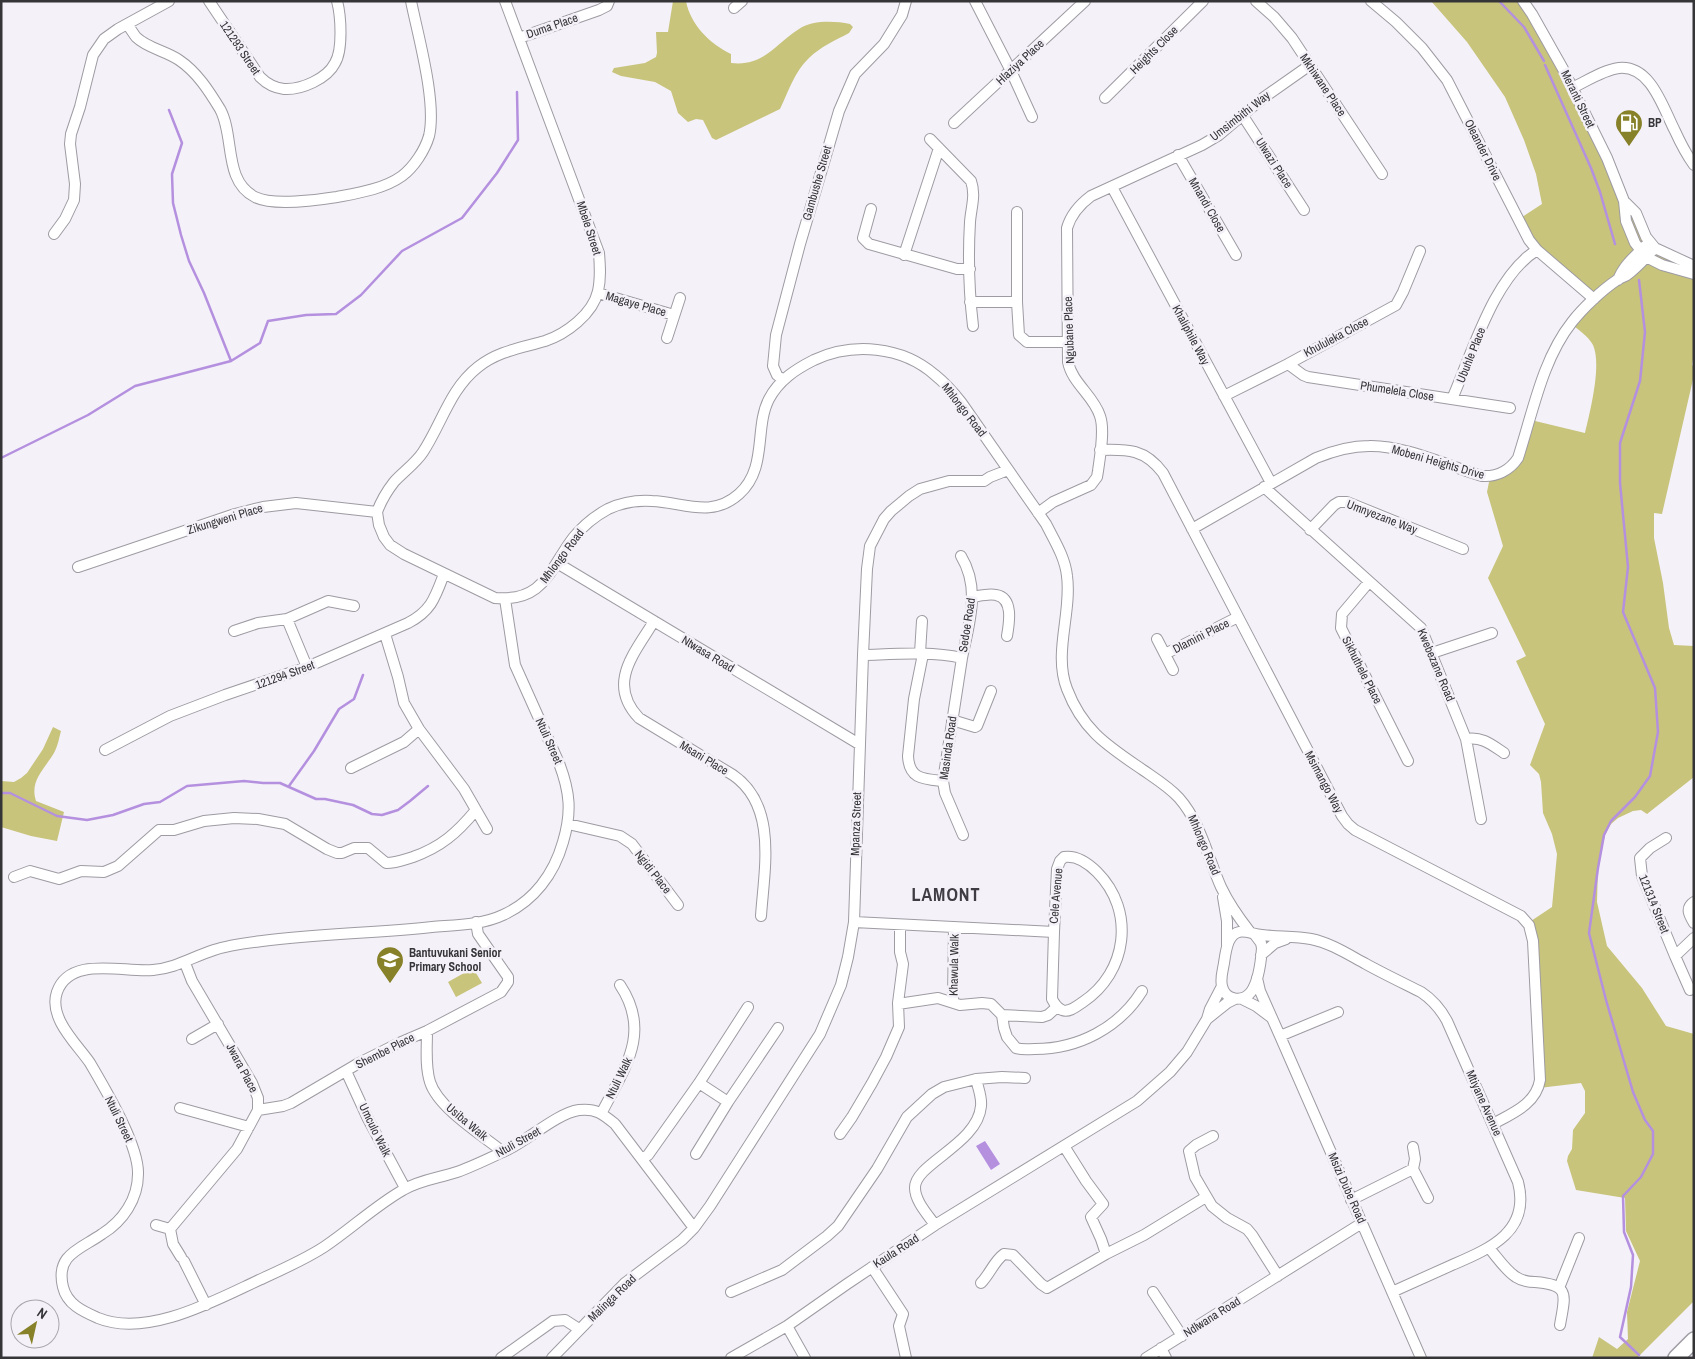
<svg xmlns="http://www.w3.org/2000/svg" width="1695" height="1359" viewBox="0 0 1695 1359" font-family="'Archivo Narrow',sans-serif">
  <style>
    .green { fill: #c8c47c }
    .water { fill: #b490df }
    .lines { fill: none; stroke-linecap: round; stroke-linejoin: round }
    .stream { stroke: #b490df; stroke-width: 2.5 }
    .minor-casing { stroke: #9e9ba2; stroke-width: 12 }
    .highway-casing { stroke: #9e9ba2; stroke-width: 18 }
    .minor { stroke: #fff; stroke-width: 10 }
    .highway { stroke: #fff; stroke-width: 15 }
    .labels { text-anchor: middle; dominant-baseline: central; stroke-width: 5; stroke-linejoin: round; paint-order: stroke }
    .street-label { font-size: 12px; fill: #353437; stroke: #f4f1f9 }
    .poi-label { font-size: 12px; font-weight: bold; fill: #353437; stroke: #f4f1f9; text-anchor: start }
    .district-label { font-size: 18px; font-weight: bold; letter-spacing: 1px; fill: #3f3d43; stroke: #f4f1f9 }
  </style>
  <rect width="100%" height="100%" fill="#f4f1f9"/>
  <!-- green -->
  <path class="green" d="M673,1h13c4,23 24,43 45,53v9c33,4 44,-19 68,-34 14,-9 35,-8 51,-5l3,3 -4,6c-13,7 -29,14 -40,25 -14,13 -21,34 -29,51l-64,31 -4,-2 -9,-18 -7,-1 -8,3 -10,-9 -7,-22 -16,-9 -34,-6 -9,-4 2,-4 31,-5 11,-6 1,-4 -1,-21h12z
    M1431,1h92l123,236 48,28v88l-2,12 2,1v9l-32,139 -8,-1v25l9,45 6,45 5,17 20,1v131l-47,37 -6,-4 -8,1 -15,7 -7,6 -6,11 -7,33 -1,34 10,44 35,42 24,38 28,8v267l-57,57h-45l7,-21 18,12 11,-10 -1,-27 13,-51 -14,-30 -1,-33 -49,-8 -9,-29 1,-5 4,-7 1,-19 12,-17v-22l-4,-8 -42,5 -11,-165 24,-16 5,-53 -5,-20 -9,-21 -2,-31 -2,-8 -9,-9 15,-41 -29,-63 10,-5 -38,-78 15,-32 -16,-54 3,-15 18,-8 23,-49 54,13c5,-21 17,-68 8,-88 -5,-9 -14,-15 -22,-21l24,-25 -41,-34 -35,-46 23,-15 -6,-30 -12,-34 -19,-43 -38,-55z
    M53,727l8,4c-2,7 -3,14 -6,20 -9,17 -26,29 -19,50l28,11 -7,29 -26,-5 -30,-9v-46l13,1 7,-4 6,-5 16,-24z
    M473,968l9,15 -26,14 -8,-15z"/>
  <!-- water -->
  <path class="water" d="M985,1141l15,23 -9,6 -15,-24z"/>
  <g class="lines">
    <!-- stream -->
    <path class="stream" d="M1499,1l25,26 20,34
      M1545,65l46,103 9,24 15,52
      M169,110l13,33 -10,31 1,29 8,32 8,26 15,32 27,68
      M1639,280l6,52 -5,49 -20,62v40l8,84 -5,45 32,76 3,44 -8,44 -15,21 -24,24 -7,14 -6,33 -9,65 17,67 27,92 12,28 8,11v23l-12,23 -18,19 1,36 9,23 -2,32 -11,50 19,18
      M1,458l87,-43 47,-29 96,-25 29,-18 8,-22 38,-6 30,-1 25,-19 41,-44 60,-33 35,-45 21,-33 -1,-48
      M289,786l25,-35 25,-42 15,-10 9,-24
      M1,793h9l47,23 30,4 26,-5 31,-11 16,-2 27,-16 57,-5 19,2h17l36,16h9l28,6 19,9 10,1 16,-5 12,-9 18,-15"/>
    <!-- minor casing -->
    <g class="minor-casing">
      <path id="minor" d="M209,1l51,76c7,7 15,11 24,12 17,1 43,-10 51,-26 8,-13 6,-47 2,-62
        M975,1l36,70 21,46
        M1256,1l18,16 18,21 90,136
        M1371,1l25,21 26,26 25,32 82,160 8,10 57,49
        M1523,1l9,13 31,55 44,89 17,43 2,20 9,22 11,14 16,8 32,9
        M734,8l8,-7
        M127,24c3,4 6,9 9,13 11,11 30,14 43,23 18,12 30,31 41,49 15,27 3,72 35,88 17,9 63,3 82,0 21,-4 47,-8 65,-21 12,-9 23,-26 27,-40 8,-34 -11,-100 -18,-135
        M519,38l80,-28 8,-4 2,-5
        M1572,88c15,-7 31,-18 47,-20 32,-3 44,40 56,63 5,11 11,23 19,34
        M1105,98l98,-97
        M1243,116l61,94
        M954,123l131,-122
        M930,139l41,42c5,14 0,27 -1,41 -2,34 -1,70 3,104
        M1178,155l58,100
        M1112,187l159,296
        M1624,201l12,12 10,24 9,11 39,18
        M871,209l-8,29 6,6 88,25h13
        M1017,212v90l2,33 8,7h41
        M54,234l11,-15 9,-19 1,-16 -5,-40 1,-10 9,-27 13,-52 11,-16 14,-10 51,-28
        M904,255l35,-107
        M1618,280c5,-14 16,-23 27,-34
        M598,293l76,22
        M970,302h47
        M667,338l13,-40
        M1288,364l15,11 5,2 202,31
        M783,380l-6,-5 -4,-9 3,-31 24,-91 39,-133 16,-37 29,-30 18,-29 4,-14
        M1224,396l64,-32 108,-59 7,-13 17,-41
        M1452,399c20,-45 42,-123 85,-149
        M1100,450c28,-1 45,-1 63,23l179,343 6,8 7,6 166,86 8,9 4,16 7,139c-4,24 -27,33 -47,44
        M1264,487l157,141 45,111 15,80
        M377,512l2,13 5,12 6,8 14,9 91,44c49,4 54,-28 78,-60 9,-11 22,-22 35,-29 13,-6 29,-9 44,-8 31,1 59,18 87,-7 29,-26 15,-66 30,-95 10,-19 27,-30 45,-39 39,-18 88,-14 121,15 10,8 18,17 26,27l85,122c8,16 19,33 21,52 5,37 -14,77 0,113 16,42 41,57 76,81 13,9 26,17 36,28 22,25 29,60 42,89 8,17 18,31 29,45
        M377,512c4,-11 10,-21 17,-30 9,-10 22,-19 29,-30 19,-29 27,-63 55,-85 20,-16 43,-19 67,-26 21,-7 48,-27 53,-50 3,-13 2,-25 1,-38l-94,-252
        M1038,513l15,-11 38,-17 6,-8 1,-6c2,-15 7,-41 2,-55 -6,-20 -28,-33 -32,-54l-1,-134c4,-14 12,-23 24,-32l111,-51 17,-10 44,-37 47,-33
        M1192,529l124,-71c17,-7 35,-12 53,-12 35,-1 79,20 113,30 15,1 28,-6 36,-18 15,-46 24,-98 54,-136 11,-14 30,-32 45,-42 3,-2 7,-3 10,-5 11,-8 19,-18 28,-27
        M1310,530l24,-25 5,-3h8l116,47
        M557,563l302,181
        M78,567l157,-53 28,-7 33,-4 81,9
        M1369,582l-27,32 -1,14 67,133
        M972,597c7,-1 17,-4 24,-2 18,3 13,29 11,41
        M505,599l10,66 44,98c11,29 13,49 4,79 -9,32 -29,59 -60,73 -21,10 -48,10 -71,12 -57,6 -114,7 -170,14 -16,2 -33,4 -48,9 -22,7 -38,18 -61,20 -29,3 -83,-15 -96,22 -9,26 20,52 33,71 15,26 49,82 48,111 0,25 -15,47 -36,60 -21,15 -47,20 -39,53 4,17 19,24 35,31 49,20 116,-17 161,-38 22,-10 45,-20 65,-33 27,-18 51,-41 79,-57 16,-10 36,-12 54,-18 17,-6 35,-15 52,-23 20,-10 49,-36 70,-39 17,-2 24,4 36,14l79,104
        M287,619l20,48
        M654,621c-19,32 -48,62 -15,97l94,57c45,31 31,95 28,141
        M234,631l24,-8 29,-4 41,-18 26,5
        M385,634l13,43 6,26 15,26 45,60 23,40
        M1157,639l16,31
        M920,653l2,-32
        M1432,653l60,-20
        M923,654l-9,45 -6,57c1,23 15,23 35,25
        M1165,654l73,-37
        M863,655c33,-1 67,-4 99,3 7,-35 19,-69 -1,-102
        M962,658l-19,123 2,12 18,42
        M952,720l23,7 2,-1 14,-35
        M1466,739c16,-3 26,6 38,14
        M105,750l65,-34 55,-21 82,-28 101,-44c23,-12 27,-25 36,-49
        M351,768l53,-26 15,-13
        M568,824l52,12 12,8 46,61
        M1666,838l-16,10 -10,10 2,18 33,80 19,-18
        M14,877l16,-6 29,8 22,-8 23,1 14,-6 41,-36h15l30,-9 30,-3 24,1 27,5 42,25 10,4h5l12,-5h14l18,15c10,0 17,-3 27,-6 28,-10 44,-24 63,-47
        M1223,897l4,24v24
        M1694,902c-9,6 -5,13 0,21
        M854,922l200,10 -2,67c2,4 5,9 10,11 7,3 15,-4 21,-8 44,-29 53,-91 14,-130 -9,-9 -20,-17 -33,-15l-4,4 -3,8 -3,63
        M1255,935l6,8 1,5c-1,13 -3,33 -11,44 -9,11 -26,8 -29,-6 -2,-8 1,-16 2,-23 1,-7 2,-15 5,-22 8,-16 20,-7 33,-6 16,2 33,1 49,4 20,4 38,16 55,25 18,10 37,19 55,28 12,8 19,16 26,29l71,161c13,50 -29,67 -66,83 -20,9 -40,18 -60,27
        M1261,955l14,-12 11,-4
        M1675,956l15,34
        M1257,978l3,13 20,45 141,322
        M1242,999l14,7 16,12
        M953,1002l1,-75
        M898,1004l40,-6 22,7 22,-2 9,1 11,11 2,13 3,9 9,11c6,2 12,1 19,1 43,0 84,-21 107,-58
        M1002,1015l40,2 6,-2 9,-8
        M1207,1019l20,-16 8,-4
        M427,1031c0,17 -2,35 3,51 8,26 52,53 73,70
        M1280,1036l58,-24
        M192,1039l26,-15
        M346,1071l22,48 37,69
        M699,1083l29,19 50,-74
        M180,1108l69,19
        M258,1110l25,-4 8,-3 68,-40 40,-20 28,-12 74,-39 7,-10v-5l-30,-43 -2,-12
        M602,1112c22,-43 50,-79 18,-127
        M840,1134l12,-17 20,-34 14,-26 13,-30 -1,-24 5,-39 -3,-12v-27
        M1213,1136l-17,9 -7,6 6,26 17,29 15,12 20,11 5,6 26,41
        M1064,1146l22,35 17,23 -12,13 10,22 5,15
        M1413,1147l2,12 -2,10 15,29
        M696,1154l32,-52
        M642,1159l6,-4 51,-72 49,-76
        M1351,1200l62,-31
        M156,1225l14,4
        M935,1225c-7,-10 -20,-24 -20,-37 -1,-24 63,-44 66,-82 1,-9 -3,-18 -5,-27
        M170,1229l67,-80 21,-39v-12l-6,-15 -60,-102 -7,-18
        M170,1229l3,15 8,13
        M1489,1248c8,9 17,23 27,29 6,4 13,5 19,5 36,3 30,13 25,43
        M184,1261l22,44
        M872,1267l31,47 -4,12 7,32
        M981,1283c9,-9 13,-22 23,-29l9,1 28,29 6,4 59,-34 38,-19 62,-38
        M1559,1288l20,-50
        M731,1292l51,-22 45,-34 11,-10 39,-57 30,-52 25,-23 12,-7 32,-8 26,-2 23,1
        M1153,1292l29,44
        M787,1326l18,32
        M1161,1348l5,10
        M501,1358l52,-37 12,-1 14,9
        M552,1358l73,-75 57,-43 12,-12 16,-22 110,-172 21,-49 7,-28 6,-35 9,-267 4,-86 3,-23 14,-27 7,-8 18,-15 11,-7 29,-8h35l6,-4 18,-7
        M731,1358l56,-32 60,-42 88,-59 202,-124 33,-29 17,-20 20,-33 3,-10 12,-23
        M1146,1358l216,-135"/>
    </g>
    <!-- highway casing -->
    <g class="highway-casing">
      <path id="highway" d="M1676,1358l18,-18"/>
    </g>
    <!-- minor -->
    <use href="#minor" class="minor"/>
    <!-- highway -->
    <use href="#highway" class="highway"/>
  </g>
  <!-- icons -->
  <defs>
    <g id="fuel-pin" transform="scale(1.4375)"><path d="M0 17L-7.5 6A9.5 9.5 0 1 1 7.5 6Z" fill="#878129" stroke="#f4f1f9"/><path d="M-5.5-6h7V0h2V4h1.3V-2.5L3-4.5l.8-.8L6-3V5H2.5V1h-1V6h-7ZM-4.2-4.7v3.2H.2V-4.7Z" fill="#fff"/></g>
    <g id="school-pin" transform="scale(1.4375)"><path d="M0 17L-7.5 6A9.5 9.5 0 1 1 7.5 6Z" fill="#878129" stroke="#f4f1f9"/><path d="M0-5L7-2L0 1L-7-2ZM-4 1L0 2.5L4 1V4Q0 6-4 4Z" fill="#fff"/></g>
  </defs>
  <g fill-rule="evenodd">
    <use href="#fuel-pin" x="1629" y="123"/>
    <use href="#school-pin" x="390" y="960"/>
  </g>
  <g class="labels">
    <!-- street labels -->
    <g class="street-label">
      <text transform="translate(552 26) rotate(-19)">Duma Place</text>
      <text transform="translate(240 48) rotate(56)">121293 Street</text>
      <text transform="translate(1154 50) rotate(-45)">Heights Close</text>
      <text transform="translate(1020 62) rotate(-43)">Hlaziya Place</text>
      <text transform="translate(1323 85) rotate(56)">Mkhiwane Place</text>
      <text transform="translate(1578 99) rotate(64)">Meranti Street</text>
      <text transform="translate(1240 116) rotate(-38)">Umsimbithi Way</text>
      <text transform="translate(1483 150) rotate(63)">Oleander Drive</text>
      <text transform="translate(1274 163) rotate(57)">Ulwazi Place</text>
      <text transform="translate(817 183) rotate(-74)">Gambushe Street</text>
      <text transform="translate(1207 205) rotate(60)">Mnandi Close</text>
      <text transform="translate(589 228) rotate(72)">Mbele Street</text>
      <text transform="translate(636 304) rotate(16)">Magaye Place</text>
      <text transform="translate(1069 330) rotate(-92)">Ngubane Place</text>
      <text transform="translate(1191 335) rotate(62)">Khaliphile Way</text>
      <text transform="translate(1336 337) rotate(-28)">Khululeka Close</text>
      <text transform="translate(1471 355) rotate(-68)">Ubuhle Place</text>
      <text transform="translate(1397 391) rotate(9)">Phumelela Close</text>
      <text transform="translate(964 410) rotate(52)">Mhlongo Road</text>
      <text transform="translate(1438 462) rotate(16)">Mobeni Heights Drive</text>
      <text transform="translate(1382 517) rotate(21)">Umnyezane Way</text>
      <text transform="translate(225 519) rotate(-17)">Zikungweni Place</text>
      <text transform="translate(562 556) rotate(-53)">Mhlongo Road</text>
      <text transform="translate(967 625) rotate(-81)">Sedoe Road</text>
      <text transform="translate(1201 636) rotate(-27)">Dlamini Place</text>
      <text transform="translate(708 654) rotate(31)">Ntwasa Road</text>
      <text transform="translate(1436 665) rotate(67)">Kwebezane Road</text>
      <text transform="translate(1362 670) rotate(63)">Sikhuthele Place</text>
      <text transform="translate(285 675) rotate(-20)">121294 Street</text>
      <text transform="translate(549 741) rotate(66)">Ntuli Street</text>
      <text transform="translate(948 748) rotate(-82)">Masinda Road</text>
      <text transform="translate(704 758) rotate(31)">Msani Place</text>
      <text transform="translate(1324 782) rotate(62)">Msimango Way</text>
      <text transform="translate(856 824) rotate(-88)">Mpanza Street</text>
      <text transform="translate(1204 845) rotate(67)">Mhlongo Road</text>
      <text transform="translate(653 872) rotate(52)">Ngidi Place</text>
      <text transform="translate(1056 896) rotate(-85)">Cele Avenue</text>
      <text transform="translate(1654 904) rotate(68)">121314 Street</text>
      <text transform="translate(954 965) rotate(-89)">Khawula Walk</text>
      <text transform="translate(385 1051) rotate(-27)">Shembe Place</text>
      <text transform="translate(242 1068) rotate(62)">Jwara Place</text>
      <text transform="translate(619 1078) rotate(-64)">Ntuli Walk</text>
      <text transform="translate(1484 1103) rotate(66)">Mtiyane Avenue</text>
      <text transform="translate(119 1119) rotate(64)">Ntuli Street</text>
      <text transform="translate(467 1122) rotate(40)">Usiba Walk</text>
      <text transform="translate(375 1130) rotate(64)">Umculo Walk</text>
      <text transform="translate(518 1142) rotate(-29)">Ntuli Street</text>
      <text transform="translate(1347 1188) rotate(66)">Msizi Dube Road</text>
      <text transform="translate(896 1251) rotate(-33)">Kaula Road</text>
      <text transform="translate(612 1298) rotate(-44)">Malinga Road</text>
      <text transform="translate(1212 1317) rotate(-32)">Ndlwana Road</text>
    </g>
    <!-- poi labels -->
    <g class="poi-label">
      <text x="1648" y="123">BP</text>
      <text x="409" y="953">Bantuvukani Senior<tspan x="409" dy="14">Primary School</tspan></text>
    </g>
    <!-- district labels -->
    <g class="district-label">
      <text x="946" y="894">LAMONT</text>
    </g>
  </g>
  <!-- border -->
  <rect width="1695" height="1359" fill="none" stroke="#353437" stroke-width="5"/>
  <!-- north arrow -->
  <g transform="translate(35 1324) rotate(34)"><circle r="24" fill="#f4f1f9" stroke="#a8a5ab"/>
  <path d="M0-4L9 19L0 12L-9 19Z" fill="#878129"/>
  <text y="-8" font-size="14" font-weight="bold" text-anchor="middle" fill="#353437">N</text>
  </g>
</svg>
